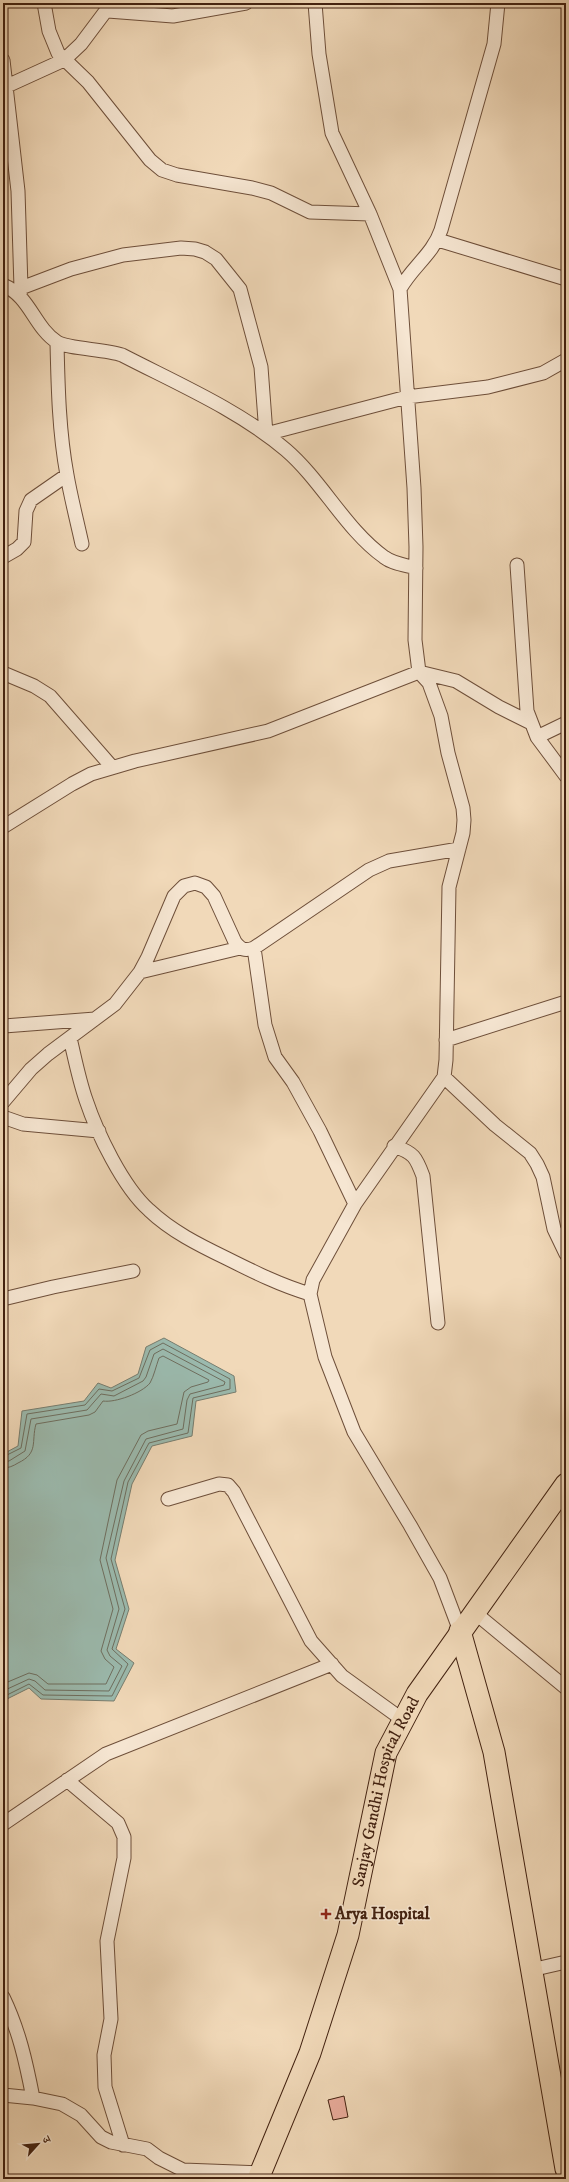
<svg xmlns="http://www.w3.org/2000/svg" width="569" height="2182" viewBox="0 0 569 2182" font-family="'IM FELL DW Pica','Noto Serif Devanagari',serif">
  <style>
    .water { fill: #9bbaae; stroke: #777d6f }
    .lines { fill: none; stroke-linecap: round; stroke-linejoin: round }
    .shore { stroke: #6e6e5f; stroke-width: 1 }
    .building { fill: #e8ab9b; stroke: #422110 }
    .minor-casing { stroke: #6e4f3a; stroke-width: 15 }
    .primary-casing { stroke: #422110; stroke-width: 23 }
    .minor { stroke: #f6e6d2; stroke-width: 13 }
    .primary { stroke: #f1d9b9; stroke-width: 21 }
    .poi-dot { fill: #8f2418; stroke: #f6e6d2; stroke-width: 1.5 }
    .labels { text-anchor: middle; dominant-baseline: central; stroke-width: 3; stroke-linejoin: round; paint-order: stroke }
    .street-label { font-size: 17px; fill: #422110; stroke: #f6e6d2 }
    .poi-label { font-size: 17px; font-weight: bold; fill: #422110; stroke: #f6e6d2; text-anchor: start }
  </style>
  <rect width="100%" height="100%" fill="#f1d9b9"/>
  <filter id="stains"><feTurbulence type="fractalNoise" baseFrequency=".005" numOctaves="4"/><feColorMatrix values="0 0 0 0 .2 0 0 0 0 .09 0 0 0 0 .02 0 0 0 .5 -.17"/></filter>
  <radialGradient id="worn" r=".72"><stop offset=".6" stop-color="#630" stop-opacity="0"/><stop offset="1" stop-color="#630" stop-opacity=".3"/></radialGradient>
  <!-- water -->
  <path class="water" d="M164,1338l70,38 2,16 -40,9 -4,35 -40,10 -20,38 -17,76 14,49 -13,40 18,14 -20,38 -73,-2 -12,-11 -26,13v-247l15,-8 4,-35 62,-10 14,-18 13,5 27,-14 8,-27z"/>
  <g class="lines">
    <!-- shore -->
    <path class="shore" d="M3,1457l18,-9 6,-34 58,-9 14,-16 13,2 27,-13 11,-28 13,-7 67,36v10l-37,9 -5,35 -39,10 -21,39 -17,77 14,50 -13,40 16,15 -16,32 -69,-1 -14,-11 -26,13
      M3,1462l6,-1 16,-10 6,-32 56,-9 14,-16 13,2 29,-15 3,-4 8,-23 9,-5 62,33 -1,3 -34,9 -3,6 -4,29 -37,10 -22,42 -18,77 13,51 -12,41 3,6 12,10 -13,25 -64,-1 -10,-9 -6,-2 -26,12
      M3,1468c6,0 10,-2 15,-5 21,-10 13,-21 18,-39l53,-9 6,-3 8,-11c12,2 39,-8 47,-18 4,-7 6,-17 9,-25l4,-2 46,24 -1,2 -17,5 -7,5 -7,32 -29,7 -7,4 -24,45 -17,80 13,49 -12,42 4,8 9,8 -8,17h-58l-11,-9 -8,-2 -26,11"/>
  </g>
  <!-- building -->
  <path class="building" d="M344,2096l4,21 -15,3 -5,-20z"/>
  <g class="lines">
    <!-- minor casing -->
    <g class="minor-casing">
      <path id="minor" d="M44,3l5,28 9,22 30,29 62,78 12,10 15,5 75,13 19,5 39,19 60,2
        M315,3l4,51 13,79 38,81 30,75
        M108,11l65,5 73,-13
        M3,60l15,131 3,97 -1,7
        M7,86l57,-26 17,-16 30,-40
        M438,240l128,39
        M3,285c27,11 31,42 54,57 11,7 48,7 65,13 54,28 117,55 164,95 36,31 60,80 98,107 9,7 21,8 32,11
        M21,288l50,-19 52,-14 58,-7 14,1 10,3 11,7 24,30 21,78 5,67 141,-37 81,-10 55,-14 23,-13
        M57,343c1,44 2,89 10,132 4,23 10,46 15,69
        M3,557l14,-8 7,-7 2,-31 5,-11 36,-25
        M517,565l10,146 10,26 29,39
        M3,673l31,13 16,10 62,71
        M537,737l29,-14
        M3,827l69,-43 19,-10 44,-13 133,-30 151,-59 37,9 43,26 32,16
        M254,948l11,77 10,32 18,25 27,49 35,73
        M140,972l100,-24
        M4,1026l91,-7
        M70,1038c5,21 9,42 16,62 11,33 37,87 63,110 22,21 50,35 77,48 28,14 54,27 84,36
        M446,1040l120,-38
        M444,1077l51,48 35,28 7,11 6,13 11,52 12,25
        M3,1102l28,-33 17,-15 67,-50 25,-32 8,-15 26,-61 10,-10 11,-3 11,4 8,9 21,46c6,8 10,9 19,6l115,-78 20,-9 70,-12
        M3,1117l20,7 76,7
        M394,1146c20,7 22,11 29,30l15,147
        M3,1299l50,-12 80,-16
        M168,1499l51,-15 9,1 6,7 77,149 31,35 61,44
        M474,1612l92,76
        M460,1631l-20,-53 -30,-53 -56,-93 -29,-75 -15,-63 3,-14 42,-76 89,-127 2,-17 3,-173 14,-54 1,-13 -1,-12 -15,-55 -7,-37 -12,-33 -10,-11 -4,-32 1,-93 -2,-59 -14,-199c12,-22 33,-35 41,-59l53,-186 4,-41
        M67,1780l51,43 6,14v21l-17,83 4,78 -7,36 1,32 18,58
        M3,1824l103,-70 226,-90
        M531,1970l35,-8
        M3,1997c16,33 23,65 30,101
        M3,2095l30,3 29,6 19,11 20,22 10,5 36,7 12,9 24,12 78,3"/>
    </g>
    <!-- primary casing -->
    <g class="primary-casing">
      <g id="primary">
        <path d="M460,1631l34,121 72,417"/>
        <path id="s1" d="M258,2179l52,-126 38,-118 38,-182 31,-59 149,-210"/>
      </g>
    </g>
    <!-- minor -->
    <use href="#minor" class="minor"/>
    <!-- primary -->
    <use href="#primary" class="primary"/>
  </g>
  <!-- markers -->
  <path class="poi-dot" d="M324 1908h4v4h4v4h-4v4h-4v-4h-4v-4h4z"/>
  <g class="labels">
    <!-- street labels -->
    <g class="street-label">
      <text stroke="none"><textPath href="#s1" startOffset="409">Sanjay Gandhi Hospital Road</textPath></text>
    </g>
    <!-- poi labels -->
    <g class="poi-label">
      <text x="335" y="1914">Arya Hospital</text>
    </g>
  </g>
  <!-- margin -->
  <rect width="569" height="2182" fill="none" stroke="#f1d9b9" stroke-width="16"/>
  <rect x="4" y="4" width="561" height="2174" fill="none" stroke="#422110" stroke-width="2"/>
  <rect x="8" y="8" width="553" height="2166" fill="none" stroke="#422110"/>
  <!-- north arrow -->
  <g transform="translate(38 2144) rotate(63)" stroke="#f6e6d2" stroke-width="3" paint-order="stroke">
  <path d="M0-3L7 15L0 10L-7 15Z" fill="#422110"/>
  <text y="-6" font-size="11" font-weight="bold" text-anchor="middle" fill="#422110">उ</text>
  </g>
  <rect width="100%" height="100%" filter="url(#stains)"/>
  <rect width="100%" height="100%" fill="url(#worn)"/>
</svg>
